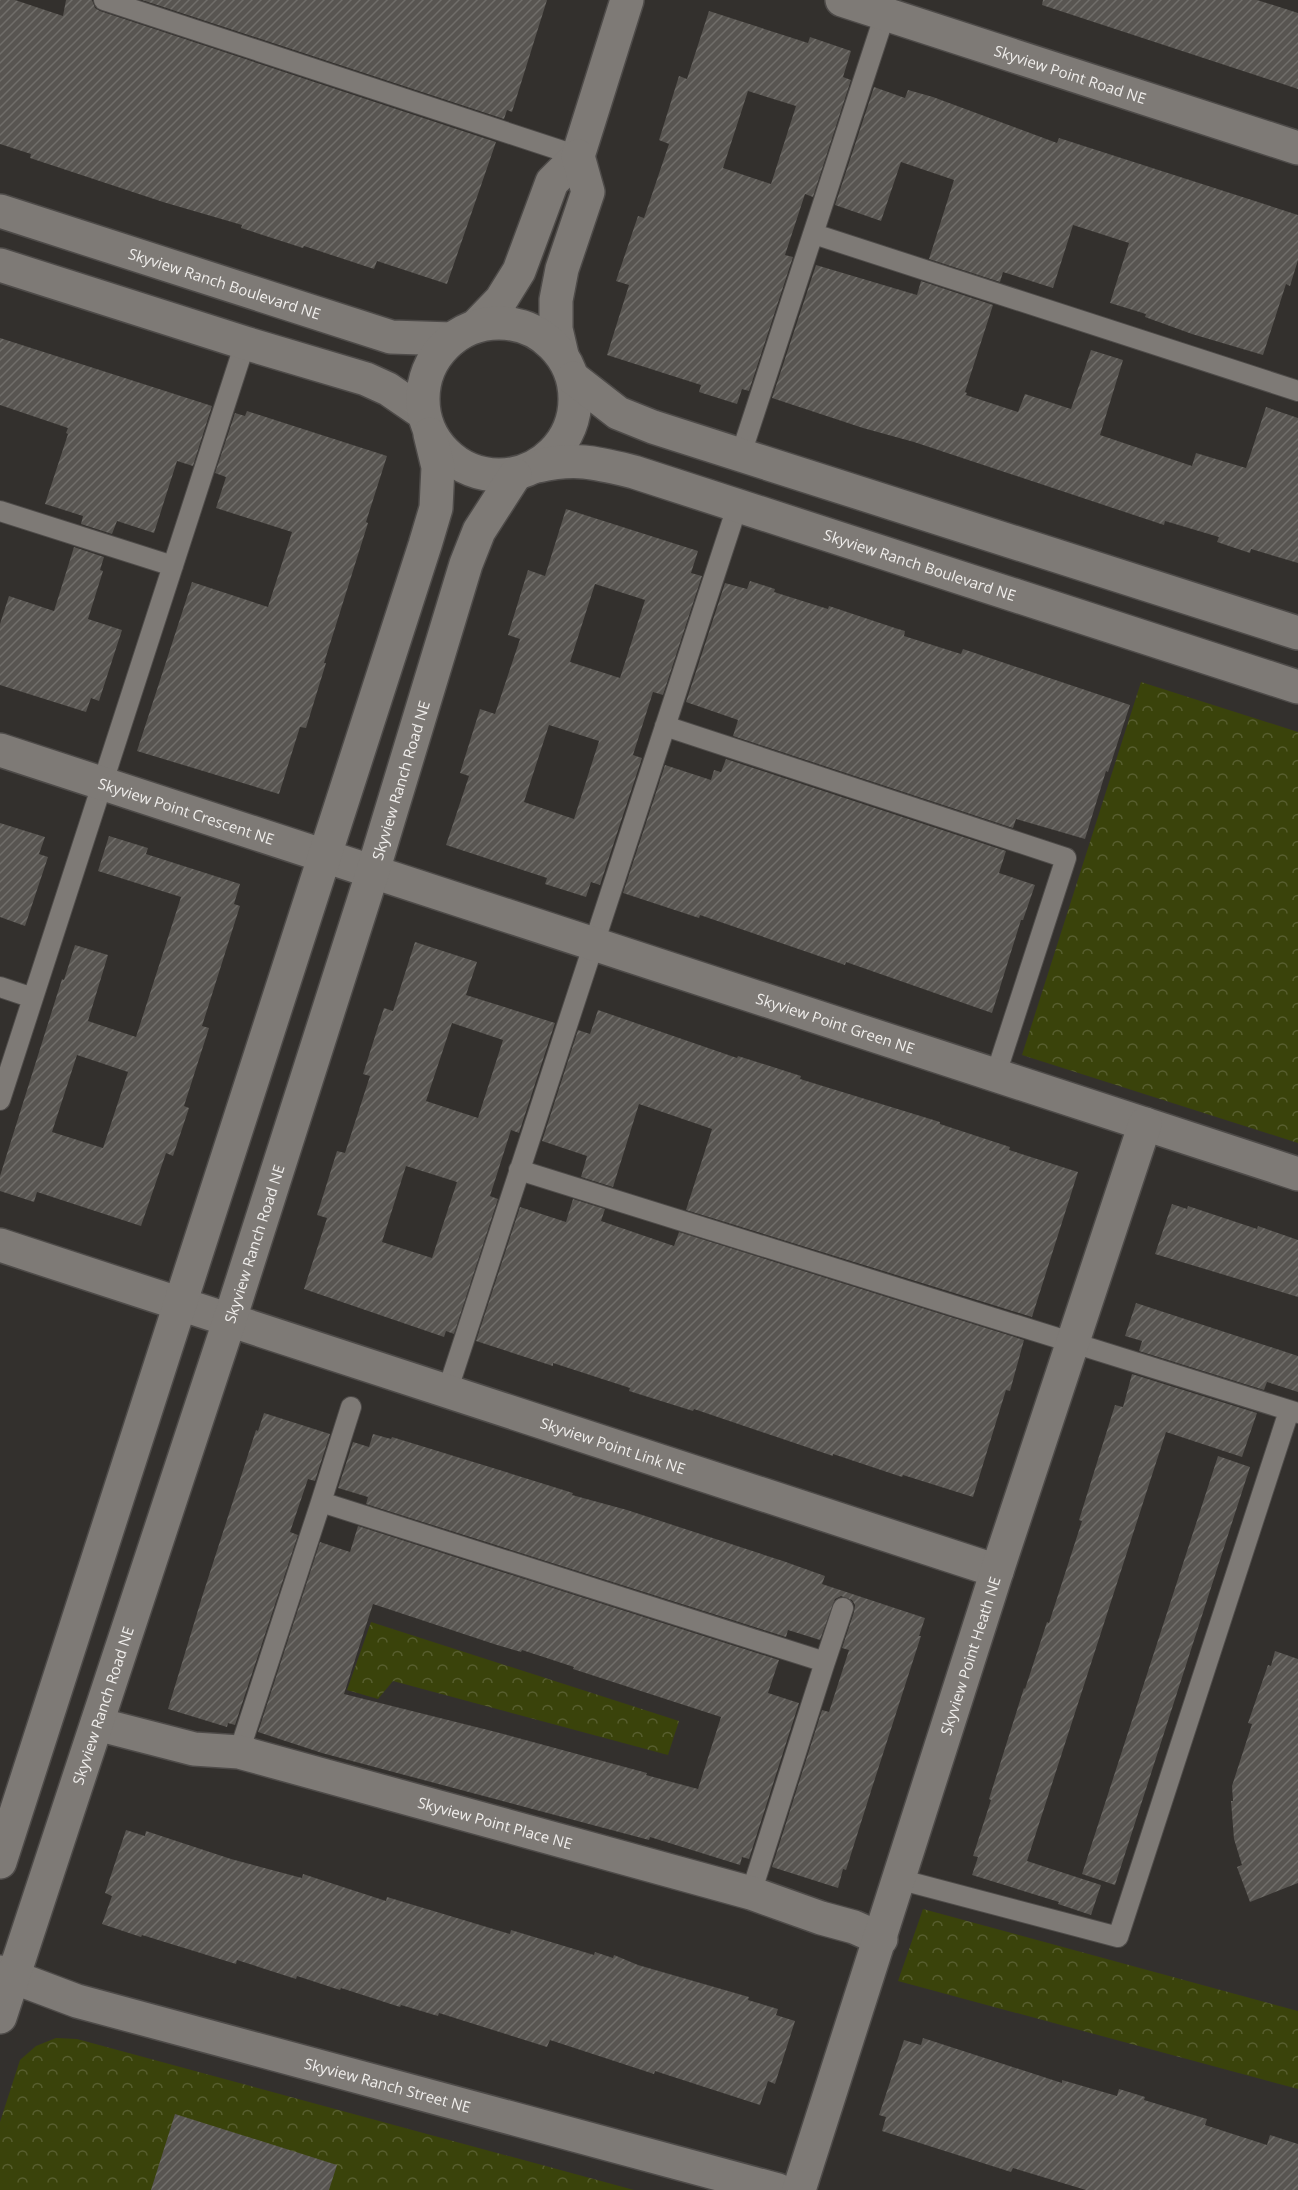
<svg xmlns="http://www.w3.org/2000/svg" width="1298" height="2190" viewBox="0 0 1298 2190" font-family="'Open Sans',sans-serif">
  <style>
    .park { fill: url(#park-crowns) }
    .building { fill: url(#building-hatch); fill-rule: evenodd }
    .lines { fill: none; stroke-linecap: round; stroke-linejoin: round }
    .service-casing { stroke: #4e4b49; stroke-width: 22 }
    .minor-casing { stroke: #4e4b49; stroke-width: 36 }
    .tertiary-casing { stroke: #4e4b49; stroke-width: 36 }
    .service { stroke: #7e7a76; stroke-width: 20 }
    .minor { stroke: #7e7a76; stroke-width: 33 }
    .tertiary { stroke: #7e7a76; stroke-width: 33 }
    .labels { text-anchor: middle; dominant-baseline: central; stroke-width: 4.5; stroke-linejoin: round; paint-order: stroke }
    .street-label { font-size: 15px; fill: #f0eeec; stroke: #292623 }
  </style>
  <defs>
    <pattern id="park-crowns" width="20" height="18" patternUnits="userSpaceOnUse" patternTransform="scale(1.5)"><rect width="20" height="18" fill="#3a430b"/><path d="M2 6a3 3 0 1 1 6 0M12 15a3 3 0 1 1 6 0" fill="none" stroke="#575e2f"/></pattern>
    <pattern id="building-hatch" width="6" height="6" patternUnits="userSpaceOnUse" patternTransform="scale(1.5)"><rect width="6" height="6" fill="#585551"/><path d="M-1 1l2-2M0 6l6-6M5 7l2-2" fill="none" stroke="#706e6a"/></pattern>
  </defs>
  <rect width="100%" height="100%" fill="#33302d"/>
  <!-- park -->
  <path class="park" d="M1141,682l157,50v411l-276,-88z
    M371,1622l308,99 -11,34 -275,-74 -15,18 -31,-9z
    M923,1909l375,102v78l-400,-108z
    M56,2038l21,1 557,151h-634v-68l20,-62 16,-14z"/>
  <!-- building -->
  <path class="building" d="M0,0h15l48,16 3,-16h26l3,8 5,3 396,131 -49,142 -70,-23 -3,8 -70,-23 -1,2 -62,-20 1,-3 -79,-23 -133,-44 1,-4 -31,-10z
    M142,0h405l-35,112 -5,-2 -3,9z
    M1043,0h214l41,13v76l-256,-84z
    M709,11l99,32 2,-6 41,14 -8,26 8,3 -38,117 -8,-3 -20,61 8,2 -44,134 -7,-2 -5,15 -38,-12 2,-7 -94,-30 22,-70 -13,-4 22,-65 6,2 25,-74 -10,-4 20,-64 8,3zM748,91l48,15 -25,78 -48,-16z
    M874,87l31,11 3,-8 25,7 124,46 2,-5 239,77v45l-8,26 -4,-2 -23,71 -71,-21 -47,-17 1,-3 -36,-11 19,-60 -56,-18 -20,63 -50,-16 -3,10 -71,-23 25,-79 -53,-18 -20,59 -46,-16z
    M816,265l101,30 4,-14 72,24 -28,87 2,1 -1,2 52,17 7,-18 46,15 20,-59 32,10 -23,75 92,31 4,-13 50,15 20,-61 32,11v145l-47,-14 -1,4 -33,-11 2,-5 -54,-16 -1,4 -250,-83 -51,-14 -91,-30z
    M0,338l212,68 -19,60 -16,-5 -23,72 -37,-12 -5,13 -31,-10 2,-8 -38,-12 23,-70 -2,-1 2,-5 -68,-23z
    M247,411l140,45 -21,66 2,1 -44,140h2l-20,65 -6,-1 -21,67 -142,-43 55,-169 76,25 24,-75 -76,-24 10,-31 -11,-4 20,-60 10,3z
    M566,509l132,42 -7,22 11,3 -39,119 -10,-3 -20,63 9,3 -42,127 -9,-3 -5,15 -41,-13 2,-6 -101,-33 23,-69 -9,-3 20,-64 15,5 25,-75 -12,-4 20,-65 17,6zM595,584l50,16 -25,78 -50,-16zM549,725l50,16 -25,78 -50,-17z
    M74,547l30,10 -4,13 3,1 -15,48 34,11 -23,71 -8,-3 -5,14 -86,-27v-61l9,-28 45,15z
    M750,581l25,8 -1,3 54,17 1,-3 66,22 10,3 -1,5 57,18 2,-5 167,56 -22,67 -2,-1 -21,68 -69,-20 -3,9 -280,-92 5,-16 -52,-18 39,-119 22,6z
    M726,759l280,92 -7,22 36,12 -12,35h-2l-29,93 -146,-51 -1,3 -145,-50 -1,3 -76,-25 42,-128 46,15 3,-10 7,2z
    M0,823l45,14 -6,17 9,3 -23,69 -25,-9z
    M109,836l39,12 -2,6 94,30 -6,20 6,2 -38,120 7,2 -25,78 5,2 -16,48 -7,-3 -25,73 -104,-34 -3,10 -34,-11v-15l62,-197 2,1 11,-35 33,10 -20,66 48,16 45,-140 -83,-26zM77,1055l51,17 -25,76 -51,-16z
    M415,942l62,20 -11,33 89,28 -36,110 -8,-3 -21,66 8,3 -44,135 -8,-3 -2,6 -140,-48 23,-71 -10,-3 20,-64 8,2 25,-77 -7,-2 21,-66 9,3zM452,1023l51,17 -25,78 -52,-17zM406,1166l51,16 -25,76 -50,-16z
    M598,1010l139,48 1,-2 63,20 -1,3 140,43v2l70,23 -1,3 69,22 -46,145 -346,-107 26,-81 -73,-25 -26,83 -32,-10 6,-21 -45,-15 36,-111 12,4z
    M573,1199l32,10 -4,12 73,25 5,-14 345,108 -14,51 -4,-1 -33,107 -70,-22 -1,2 -69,-23v2l-139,-47 -1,2 -64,-20 1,-3 -77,-25v3l-77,-25 44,-134 46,15z
    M1172,1204l15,5 1,-3 69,23 1,-3 40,14v57l-143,-43z
    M1136,1303l162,53v36l-31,-10 -3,8 -125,-39 3,-10 -17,-5z
    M1132,1374l125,39 -15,44 -76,-25 -139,429 74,24 -10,30 -33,-11 1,-2 -87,-27 6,-18 -5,-1 18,-56 -2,-1 35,-111 1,1 22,-67 2,1 33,-102 -3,-1 36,-115 8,2z
    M264,1413l66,21 -15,47 -7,-2 -18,53 8,3 -63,190 -7,-2 -1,4 -59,-18 34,-112 54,-167 2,1z
    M373,1434l18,5 1,-2 114,35 67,21 -1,2 55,15 156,51 42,15 -3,8 103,34 -6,18h2l-50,155 -25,79 -3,-1 -5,19 -66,-21 50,-157 7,2 20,-62 -7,-2 12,-36 1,-7 -3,-5 -11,-4 -6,3 -15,41 -32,-10 -2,7 -420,-133 2,-7 -30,-9 15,-46 16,5z
    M1218,1456l32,11 -135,418 -33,-11z
    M358,1526l421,134 -11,33 31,10 -50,156 -7,-2 -2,8 -90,-28 -1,3 -327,-87 -64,-21 62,-190 30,10zM373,1604l124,41 24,7 1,-2 52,17 -1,2 148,48 -23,72 -52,-14 1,-2 -151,-41 -152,-38z
    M1275,1651l23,8v224l-48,19 -13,-35 5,-2 -8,-26 -3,-38h2l-1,-15 20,-62 -4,-1 20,-58 3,1z
    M126,1830l19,6 1,-5 85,28 71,19 1,-4 83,27 1,-4 123,37 1,-4 83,25 1,-3 18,6 1,-3 24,10 111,32 -1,3 30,9 -2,6 19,6 -20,63 -7,-3 -8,24 -105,-34 -1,3 -104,-34 -3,7 -108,-34 -1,3 -37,-11 -1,2 -59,-19 -1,2 -43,-14 -1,3 -59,-19 -1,4 -94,-29 -1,2 -39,-13 10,-28 -7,-3z
    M923,2038l139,45v-3l55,16 2,-7 26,8 -1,3 63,19 -2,6 62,20 3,-10 28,9v46h-212l-73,-22 -2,4 -129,-41 4,-14 -7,-2 25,-75 17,5z
    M175,2114l162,51 -8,25h-178z"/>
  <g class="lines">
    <!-- service casing -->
    <g class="service-casing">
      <path id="service" d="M104,0l474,156
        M814,234l484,157
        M741,454l144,-440
        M0,511l173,55
        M665,726l401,132 -70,216
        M0,987l33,11
        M0,1100l245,-757
        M519,1170l779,243
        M447,1392l290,-885
        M321,1502l30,-95
        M825,1662l18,-54
        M239,1752l82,-250 504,160 -74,231
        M898,1879l220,58 171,-526"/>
    </g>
    <!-- minor casing -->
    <g class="minor-casing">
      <g id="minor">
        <path id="s1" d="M842,0l456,148"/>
        <path d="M476,326l25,-26 18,-29 33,-89 26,-26 49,-156"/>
        <path d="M562,355l-6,-26v-29l6,-31 26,-77 -10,-36"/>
        <path id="s2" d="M0,750l1298,424"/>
        <path id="s3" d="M0,1245l997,326"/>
        <path id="s4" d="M97,1724l97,25 45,3 512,141 70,25 33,9 27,12"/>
        <path id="s5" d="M0,1972l77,29 701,189"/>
        <path id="s6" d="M799,2190l198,-619 148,-447"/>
      </g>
    </g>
    <!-- tertiary casing -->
    <g class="tertiary-casing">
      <g id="tertiary">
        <path id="s7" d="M0,211l391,126 61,2"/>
        <path d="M0,265l245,78 121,36 22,10 35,24"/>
        <circle cx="499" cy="399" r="76"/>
        <path d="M573,378l45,35 35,14 645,206"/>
        <path id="s8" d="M538,466c38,-9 59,-3 96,6l664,215"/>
        <path d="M0,1862l425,-1317 11,-37 2,-41 -8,-33"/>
        <path id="s9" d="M0,2017l230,-698 143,-448 93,-307 13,-33 36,-56"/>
      </g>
    </g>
    <!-- service -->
    <use href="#service" class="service"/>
    <!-- minor -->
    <use href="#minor" class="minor"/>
    <!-- tertiary -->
    <use href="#tertiary" class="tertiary"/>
  </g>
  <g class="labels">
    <!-- street labels -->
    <g class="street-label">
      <text stroke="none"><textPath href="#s1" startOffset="240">Skyview Point Road NE</textPath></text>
      <text stroke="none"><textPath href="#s7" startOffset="236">Skyview Ranch Boulevard NE</textPath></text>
      <text stroke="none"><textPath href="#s8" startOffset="398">Skyview Ranch Boulevard NE</textPath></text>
      <text stroke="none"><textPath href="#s9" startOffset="1300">Skyview Ranch Road NE</textPath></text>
      <text stroke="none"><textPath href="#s2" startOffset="196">Skyview Point Crescent NE</textPath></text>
      <text stroke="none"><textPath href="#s2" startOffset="879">Skyview Point Green NE</textPath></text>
      <text stroke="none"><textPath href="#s9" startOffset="814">Skyview Ranch Road NE</textPath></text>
      <text stroke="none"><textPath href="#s3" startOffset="645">Skyview Point Link NE</textPath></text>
      <text stroke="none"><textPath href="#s6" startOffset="561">Skyview Point Heath NE</textPath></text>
      <text stroke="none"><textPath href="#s9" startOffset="328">Skyview Ranch Road NE</textPath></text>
      <text stroke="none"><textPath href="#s4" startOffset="411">Skyview Point Place NE</textPath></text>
      <text stroke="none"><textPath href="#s5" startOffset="404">Skyview Ranch Street NE</textPath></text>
    </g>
  </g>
</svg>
